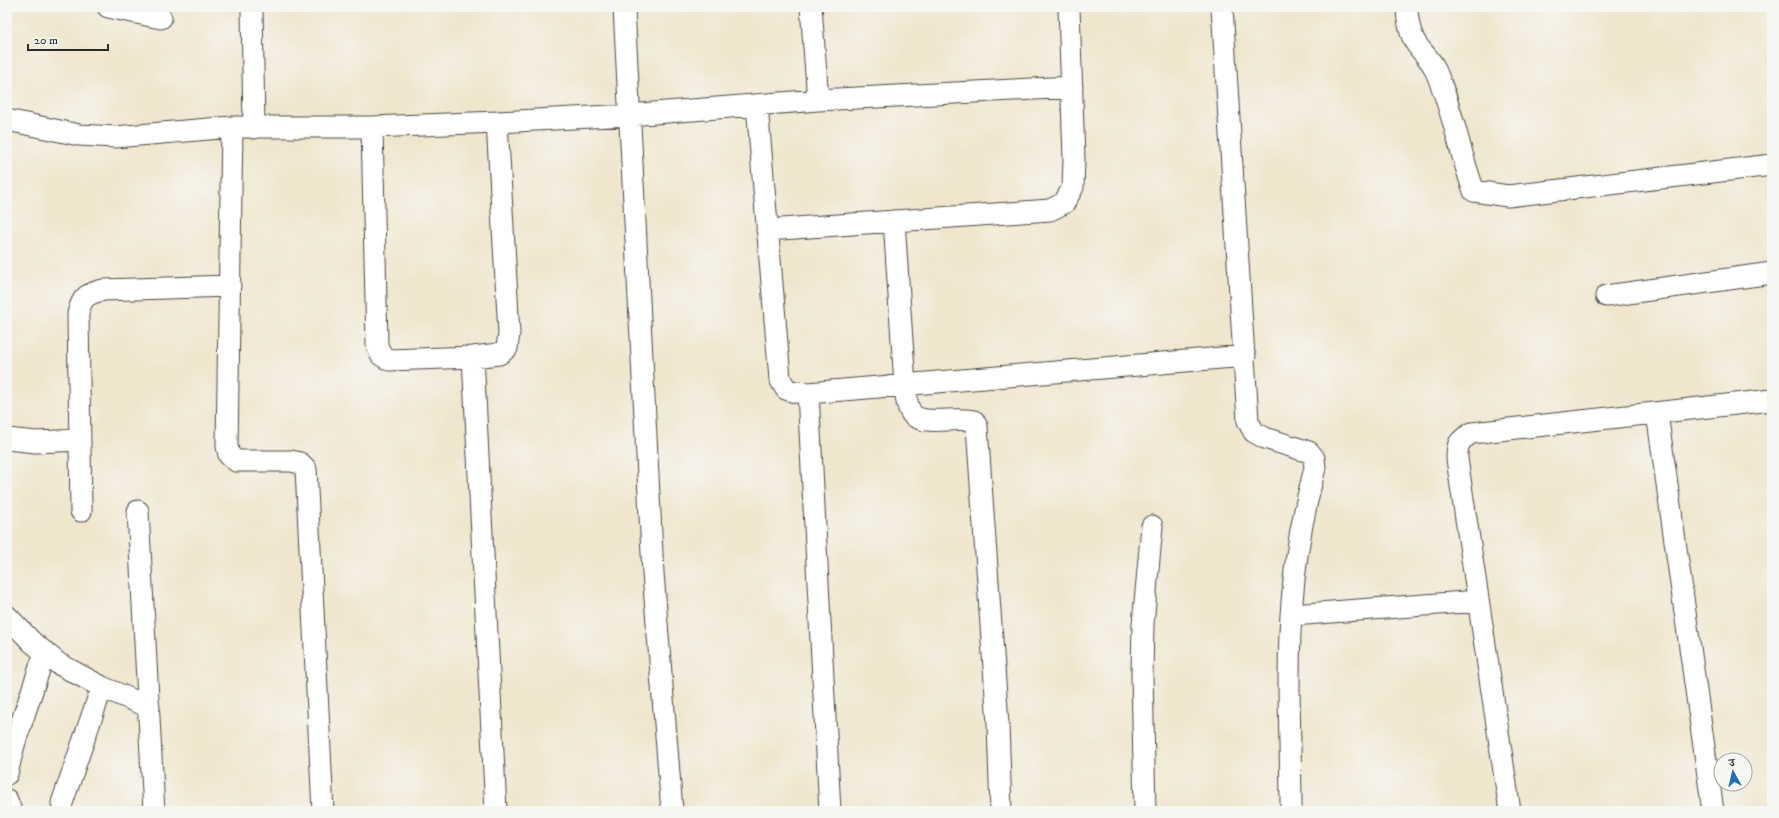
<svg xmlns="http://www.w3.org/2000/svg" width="1779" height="818" viewBox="0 0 1779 818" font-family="'IM FELL DW Pica','Noto Serif Devanagari',serif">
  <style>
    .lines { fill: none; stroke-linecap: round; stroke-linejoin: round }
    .street-casing { stroke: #494743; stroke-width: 23 }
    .street { stroke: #fff; stroke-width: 21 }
  </style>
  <rect width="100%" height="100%" fill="#f6f6f2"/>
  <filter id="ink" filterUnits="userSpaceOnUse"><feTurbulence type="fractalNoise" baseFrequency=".025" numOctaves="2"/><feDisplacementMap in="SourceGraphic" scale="8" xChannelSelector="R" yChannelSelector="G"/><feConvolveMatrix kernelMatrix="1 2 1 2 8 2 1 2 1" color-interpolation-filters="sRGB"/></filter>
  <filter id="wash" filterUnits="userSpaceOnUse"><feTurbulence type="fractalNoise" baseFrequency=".012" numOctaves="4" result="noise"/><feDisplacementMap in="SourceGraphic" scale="16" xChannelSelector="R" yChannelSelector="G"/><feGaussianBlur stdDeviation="0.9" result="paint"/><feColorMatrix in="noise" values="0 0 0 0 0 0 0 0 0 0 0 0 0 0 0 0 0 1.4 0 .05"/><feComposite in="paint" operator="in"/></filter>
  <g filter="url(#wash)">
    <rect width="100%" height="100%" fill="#f0e6ce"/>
  </g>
  <g filter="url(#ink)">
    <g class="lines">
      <!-- street casing -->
      <g class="street-casing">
        <path id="street" d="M108,7l53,11
          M252,7l2,121
          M624,7l29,566 19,238
          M811,7l7,93
          M1222,7l26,414 6,11 11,6 44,14 5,6 1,10c-11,41 -20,91 -23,134 -6,69 -1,140 -1,209
          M1407,7c0,12 3,28 10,38 5,7 13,14 17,22 18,39 25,84 40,124l34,5 264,-31
          M757,105l23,274 6,10 9,3 13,1 437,-37
          M7,120l72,15 36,2 117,-10h140l125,-5 132,-7 189,-15 254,-13
          M232,127l-5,319 2,9 7,6h55l9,2 6,6 17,342
          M372,127l5,218 4,10 8,5 84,-3 26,-3 8,-6 2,-15 -12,-211
          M894,221l11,164c1,8 1,23 8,30 12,11 44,1 61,6l3,6 21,297 3,87
          M767,230l283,-20 14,-7 9,-16 1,-27 -5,-153
          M1606,296l166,-23
          M473,357l23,454
          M808,393l22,418
          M1657,413l56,398
          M7,439l29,3 44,-2
          M81,511l-3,-197c4,-17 8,-20 25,-24l127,-4
          M138,511l16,300
          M1292,615l186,-14
          M7,616l25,26 27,22 43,23 47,20
          M7,774l7,-29 31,-93
          M7,800l4,11
          M62,803l40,-116
          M1145,811l-3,-137 1,-50 9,-98
          M1510,811l-53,-352c0,-15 1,-18 15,-26l300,-33"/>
      </g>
      <!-- street -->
      <use href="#street" class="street"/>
    </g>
  </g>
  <!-- margin -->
  <rect width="1779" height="818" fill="none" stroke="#f6f6f2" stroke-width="24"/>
  <!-- north arrow -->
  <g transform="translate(1733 772) rotate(352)"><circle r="19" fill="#f6f6f2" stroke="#a5a5a2"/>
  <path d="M0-3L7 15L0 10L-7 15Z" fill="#1f6fb2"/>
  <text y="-6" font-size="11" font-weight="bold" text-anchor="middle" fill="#2b2b2b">उ</text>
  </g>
  <!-- scale -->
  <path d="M28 44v6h80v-6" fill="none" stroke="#2b2b2b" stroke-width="2"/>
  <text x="34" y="44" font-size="12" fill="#2b2b2b" stroke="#f6f6f2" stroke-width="3" paint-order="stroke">20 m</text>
</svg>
